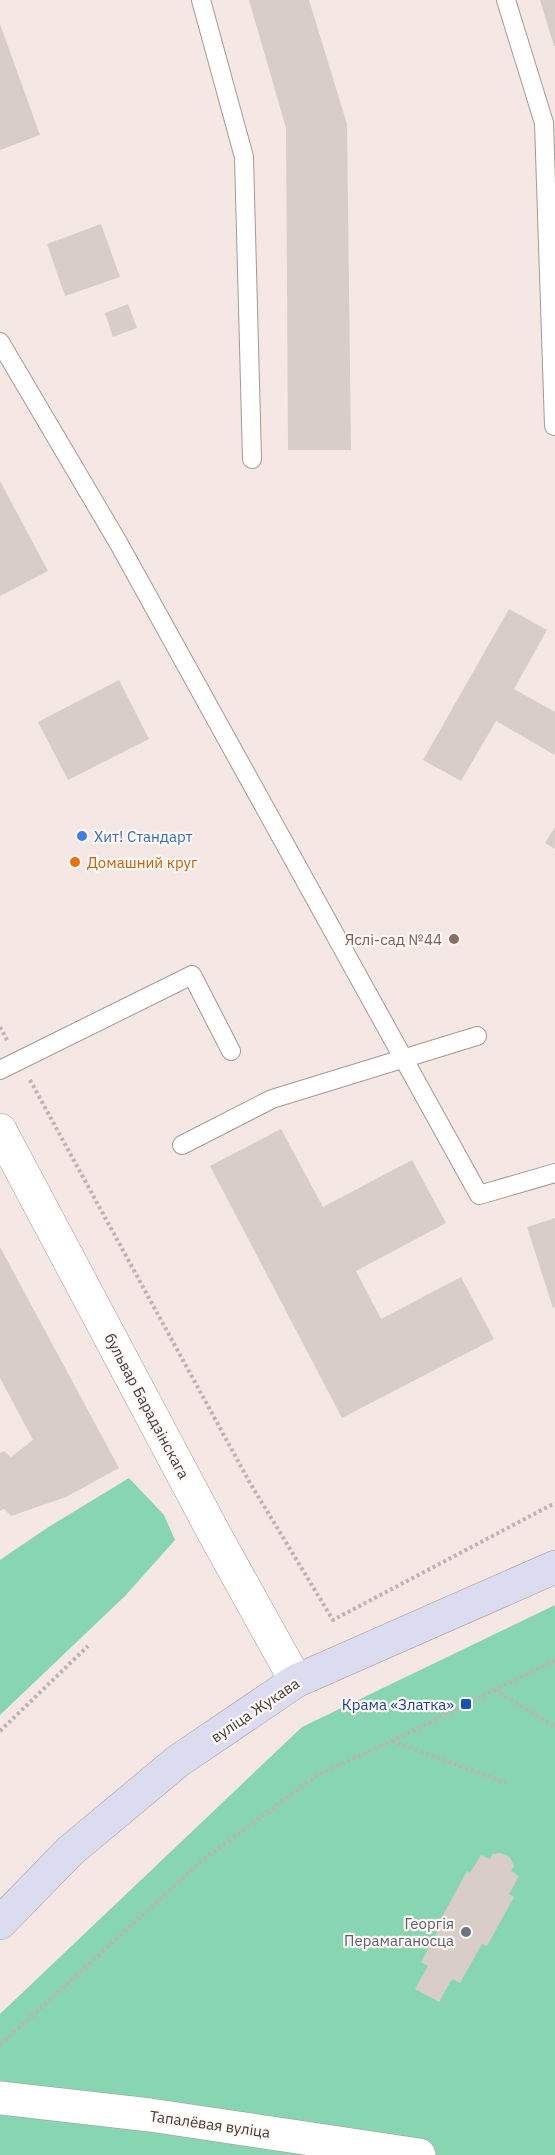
<svg xmlns="http://www.w3.org/2000/svg" width="555" height="2155" viewBox="0 0 555 2155" font-family="'IBM Plex Sans',sans-serif">
  <style>
    .green { fill: #87d5b1 }
    .building { fill: #d9cdc8 }
    .lines { fill: none; stroke-linecap: round; stroke-linejoin: round }
    .lane-casing { stroke: #a59994; stroke-width: 20 }
    .street-casing { stroke: #a59994; stroke-width: 34 }
    .secondary-casing { stroke: #a59994; stroke-width: 34 }
    .path { stroke: #beb3b0; stroke-width: 4; stroke-dasharray: 3 3; stroke-linecap: butt }
    .lane { stroke: #fff; stroke-width: 18 }
    .street { stroke: #fff; stroke-width: 33 }
    .secondary { stroke: #dbdcf0; stroke-width: 33 }
    .shop-dot { fill: #3f7fe0; stroke: #fff7f4; stroke-width: 2 }
    .food-dot { fill: #e8710a; stroke: #fff7f4; stroke-width: 2 }
    .education-dot { fill: #8d6e63; stroke: #fff7f4; stroke-width: 2 }
    .transit-dot { fill: #1a4fb4; stroke: #fff7f4; stroke-width: 2 }
    .worship-dot { fill: #6b7280; stroke: #fff7f4; stroke-width: 2 }
    .labels { text-anchor: middle; dominant-baseline: central; stroke-width: 4.5; stroke-linejoin: round; paint-order: stroke }
    .shop-label { font-size: 15px; fill: #366cbe; stroke: #fff7f4; text-anchor: start }
    .food-label { font-size: 15px; fill: #c56008; stroke: #fff7f4; text-anchor: start }
    .education-label { font-size: 15px; fill: #785e54; stroke: #fff7f4; text-anchor: end }
    .street-label { font-size: 15px; fill: #403a39; stroke: #fff7f4 }
    .transit-label { font-size: 15px; fill: #164399; stroke: #fff7f4; text-anchor: end }
    .worship-label { font-size: 15px; fill: #5b616d; stroke: #fff7f4; text-anchor: end }
  </style>
  <rect width="100%" height="100%" fill="#f5e8e4"/>
  <!-- green -->
  <path class="green" d="M129,1478l35,37 11,25 -50,56 -125,119v-155l47,-32z
    M555,1605v550h-555v-141l302,-287z"/>
  <!-- building -->
  <path class="building" d="M249,0h60l38,124 4,326h-63l-2,-322z
    M540,0h15v46h-1z
    M0,24l40,111 -40,15z
    M101,224l19,53 -55,19 -18,-52z
    M128,304l9,24 -24,9 -8,-24z
    M0,481l48,90 -48,25z
    M509,609l38,21 -33,59 41,23v43l-59,-34 -35,60 -38,-21z
    M119,680l30,59 -81,41 -30,-58z
    M555,827v22l-10,-6z
    M281,1129l42,78 89,-47 34,63 -90,48 25,48 80,-42 33,62 -152,79 -132,-252z
    M555,1218v89l-2,1 -26,-81z
    M0,1247l119,221 -53,29 -55,19 -7,-7 -4,2v-58l4,-2 7,6 22,-17 -33,-62z
    M501,1853l9,4 4,9 -3,5 8,5 -10,18 5,3 -27,49 -5,-2 -22,39 -8,-4 -13,23 -24,-13 13,-23 -7,-4 23,-42 -3,-1 26,-48 3,2 11,-18 9,4 2,-5z"/>
  <g class="lines">
    <!-- lane casing -->
    <g class="lane-casing">
      <path id="lane" d="M201,0l43,157 8,302
        M506,0l38,123 10,303
        M0,342l119,202 360,651 76,-22
        M0,1070l192,-95 39,76
        M182,1145l90,-46 205,-63"/>
    </g>
    <!-- street casing -->
    <g class="street-casing">
      <path id="street" d="M0,1130l215,405 81,146
        M0,2098l150,17 269,40"/>
    </g>
    <!-- secondary casing -->
    <g class="secondary-casing">
      <path id="secondary" d="M0,1923l70,-72 108,-90 118,-80 259,-114"/>
    </g>
    <!-- path -->
    <path class="path" d="M0,1027l7,13
      M30,1080l220,403 83,137 222,-117
      M495,1690l60,37
      M0,1731l88,-85
      M392,1741l114,42
      M0,2045l204,-186 115,-85 73,-33 163,-81"/>
    <!-- lane -->
    <use href="#lane" class="lane"/>
    <!-- street -->
    <use href="#street" class="street"/>
    <!-- secondary -->
    <use href="#secondary" class="secondary"/>
  </g>
  <!-- markers -->
  <circle class="shop-dot" cx="82" cy="836" r="6"/>
  <circle class="food-dot" cx="75" cy="862" r="6"/>
  <circle class="education-dot" cx="454" cy="939" r="6"/>
  <rect class="transit-dot" x="460" y="1698" width="12" height="12" rx="3"/>
  <circle class="worship-dot" cx="466" cy="1932" r="6"/>
  <g class="labels">
    <!-- shop labels -->
    <g class="shop-label">
      <text x="94" y="836">Хит! Стандарт</text>
    </g>
    <!-- food labels -->
    <g class="food-label">
      <text x="87" y="862">Домашний круг</text>
    </g>
    <!-- education labels -->
    <g class="education-label">
      <text x="442" y="939">Яслі-сад №44</text>
    </g>
    <!-- street labels -->
    <g class="street-label">
      <text transform="translate(147 1406) rotate(62)">бульвар Барадзінскага</text>
      <text transform="translate(255 1710) rotate(-34)">вуліца Жукава</text>
      <text transform="translate(210 2124) rotate(8)">Тапалёвая вуліца</text>
    </g>
    <!-- transit labels -->
    <g class="transit-label">
      <text x="454" y="1704">Крама «Златка»</text>
    </g>
    <!-- worship labels -->
    <g class="worship-label">
      <text x="454" y="1923">Георгія<tspan x="454" dy="17">Перамаганосца</tspan></text>
    </g>
  </g>
</svg>
